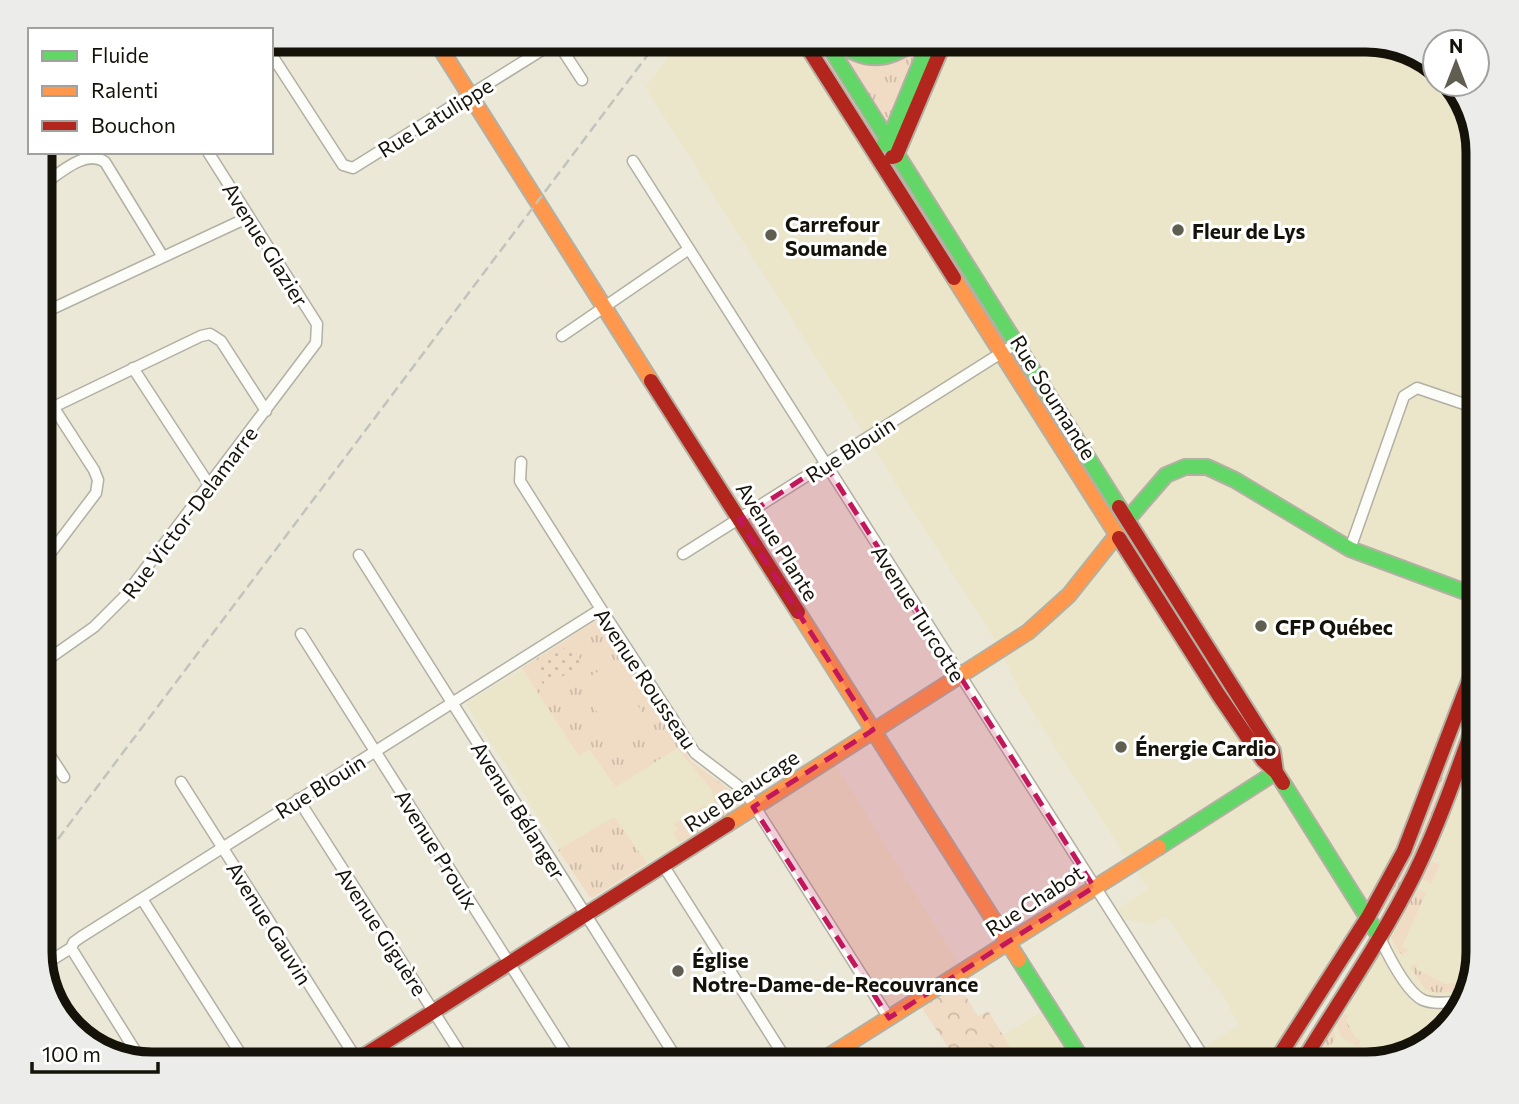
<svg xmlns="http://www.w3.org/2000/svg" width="1519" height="1104" viewBox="0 0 1519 1104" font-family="Commissioner,sans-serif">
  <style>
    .built { fill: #ebe5c9 }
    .grass { fill: url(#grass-tufts) }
    .park { fill: url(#park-crowns) }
    .garden { fill: url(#garden-dots) }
    .pitch { fill: #f0dbc5 }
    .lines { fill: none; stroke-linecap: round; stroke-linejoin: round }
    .street-casing { stroke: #b2b0a3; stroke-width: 13 }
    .fast-casing { stroke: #b2b0a3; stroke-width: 18 }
    .slow-casing { stroke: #b2b0a3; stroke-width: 18 }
    .jam-casing { stroke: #b2b0a3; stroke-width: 18 }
    .street { stroke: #fcfcf9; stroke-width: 10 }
    .fast { stroke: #63d668; stroke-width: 14 }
    .slow { stroke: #ff974d; stroke-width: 14 }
    .jam { stroke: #b3261e; stroke-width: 14 }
    .rail { stroke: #c3c3be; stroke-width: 2.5; stroke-dasharray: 10 5; stroke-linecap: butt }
    .marked { fill: #c2185b; fill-opacity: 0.2; stroke: #c2185b; stroke-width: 5; stroke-dasharray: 14 9; stroke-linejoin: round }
    .poi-dot { fill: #605e51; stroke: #fff; stroke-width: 2.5 }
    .labels { text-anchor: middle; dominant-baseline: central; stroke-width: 6; stroke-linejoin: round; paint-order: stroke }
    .street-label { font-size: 21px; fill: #151309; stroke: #fff }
    .poi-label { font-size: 21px; font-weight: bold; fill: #151309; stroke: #fff; text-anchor: start }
    .rim { fill: none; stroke: #151309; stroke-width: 9 }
  </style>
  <defs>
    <pattern id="grass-tufts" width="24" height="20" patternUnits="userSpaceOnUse" patternTransform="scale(1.75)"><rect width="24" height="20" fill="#f0dbc5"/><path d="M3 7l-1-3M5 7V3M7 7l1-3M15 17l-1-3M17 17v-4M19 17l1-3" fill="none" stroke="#cdbba8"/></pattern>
    <pattern id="park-crowns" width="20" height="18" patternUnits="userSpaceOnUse" patternTransform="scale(1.75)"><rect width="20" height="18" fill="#f0dbc5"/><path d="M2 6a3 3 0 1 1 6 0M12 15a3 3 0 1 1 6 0" fill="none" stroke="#cdbba8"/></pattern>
    <pattern id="garden-dots" width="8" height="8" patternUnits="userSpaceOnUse" patternTransform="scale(1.75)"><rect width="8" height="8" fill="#f0dbc5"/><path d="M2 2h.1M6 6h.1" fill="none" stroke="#cdbba8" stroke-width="1.8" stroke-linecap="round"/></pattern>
  </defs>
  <rect width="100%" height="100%" fill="#ece8d7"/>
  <!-- built -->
  <path class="built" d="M681,40h686l68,23v21h17l15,18 12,50v503l-61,162 -144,247h-66l-9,-13 40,-26 -14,-25 -59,-84 -14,9 -27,-6 -7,-11 30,-19 -23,-33 -104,-162 -25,-52 -347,-549 1,-2 -4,-5z
    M594,622l10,1 87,138 49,36 2,7 -150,94 -3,-2 -123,-192z
    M1467,744l12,5v203l-17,49 -21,2 5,25 -29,24 -50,12h-66l78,-128z
    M836,765l122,198 -67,42 -6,-4 -119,-186 2,-7z
    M1041,1012l33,52h-53l-18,-29z"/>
  <!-- grass -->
  <path class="grass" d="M834,44l18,14 68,-12 -31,78 -3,1z
    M594,622l10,1 87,138 49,36 2,7 -9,16 -54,23 -6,-10 5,-3 -4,-6 31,-19 1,2 9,-2 -3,-15 -35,-42 -61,39 -27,-38 -10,7 -57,-88z
    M1479,670c-18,57 -34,113 -57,168 -11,25 -21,51 -37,73l-2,-2 28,-54z
    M614,817l33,46 -55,35 -3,-2 -31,-46z
    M1430,861l10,4 -9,18 -9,-4z
    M1417,889l9,4 -24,54 6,3 -6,6 -11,-18z
    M1417,963l-1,6 29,15 23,-2 -2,9 -29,2 -11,-3 -16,-23z
    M1343,1013l5,3 -2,5 9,16 6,4 -3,6 -17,-10 -5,-14z
    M1304,1026l4,2 -16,36h-11z
    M1333,1028l3,10 -19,25 -4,-3z"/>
  <!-- park -->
  <path class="park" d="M958,984l20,32 10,-5 33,53h-62l-37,-56z"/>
  <!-- garden -->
  <path class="garden" d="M571,644l12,20 -38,23 -12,-19z"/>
  <!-- pitch -->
  <path class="pitch" d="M612,663l33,54 -32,20 -34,-54z
    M987,1041l10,16 -11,7h-23l-4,-6z"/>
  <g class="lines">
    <!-- street casing -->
    <g class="street-casing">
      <path id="street" d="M556,40l26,40
        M271,54l72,111 10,3 205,-128
        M633,161l575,903
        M41,186c17,-11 44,-38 64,-24l58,95
        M41,314l208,-97
        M562,336l127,-87
        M133,368l77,118
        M41,413l160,-77 9,-2 11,7 45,70
        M521,462l-1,19 81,128 94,144 42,32 11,11 141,222
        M1350,549l54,-153 13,-8 62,21
        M40,553l12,-2 44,-58 2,-13 -4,-10 -53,-82
        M683,554l334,-211
        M359,555l321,509
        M301,634l272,430
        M40,665l54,-38 30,-30 192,-254 1,-19 -109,-172
        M40,740l24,37
        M181,782l178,281
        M298,799l169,265
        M663,865l126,199
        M142,899l105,165
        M1379,936c8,17 27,56 44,64 12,5 27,2 39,1
        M71,948l70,112
        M42,966l29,-18 3,-6 7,-5 520,-328"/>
    </g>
    <!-- fast casing -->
    <g class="fast-casing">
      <path id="fast" d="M825,40l294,467
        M834,40c30,23 53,23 83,0
        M884,144l4,-2 42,-102
        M1127,520l39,-45 19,-8h22l28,13 115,69 129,48
        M1283,783l96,153
        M1159,847l117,-75
        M1019,960l66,104"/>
    </g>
    <!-- slow casing -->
    <g class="slow-casing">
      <path id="slow" d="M435,40l216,341
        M954,278l165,260
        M798,612l221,348
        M728,824l300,-192 41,-37 47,-59
        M816,1064l343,-217"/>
    </g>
    <!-- jam casing -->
    <g class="jam-casing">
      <path id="jam" d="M803,40l151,238
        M892,157l4,-1 49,-116
        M651,381l147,231
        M1119,507l154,244 3,21
        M1119,538l99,156 45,66 13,12 7,11
        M351,1064l377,-240
        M1274,1064l94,-147 36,-66 75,-196
        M1301,1064c38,-63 80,-123 113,-189 26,-53 45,-109 65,-165"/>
    </g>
    <!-- street -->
    <use href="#street" class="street"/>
    <!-- fast -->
    <use href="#fast" class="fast"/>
    <!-- slow -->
    <use href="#slow" class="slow"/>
    <!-- jam -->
    <use href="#jam" class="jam"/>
    <!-- rail -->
    <path class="rail" d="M40,863l619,-823"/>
  </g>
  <!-- marked area -->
  <path class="marked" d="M825,464l269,423 -205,131 -136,-211 120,-77 -134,-210z"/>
  <!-- markers -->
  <g class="poi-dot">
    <circle cx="1178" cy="230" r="7"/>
    <circle cx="771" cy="235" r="7"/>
    <circle cx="1261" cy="626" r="7"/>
    <circle cx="1121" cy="747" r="7"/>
    <circle cx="678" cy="971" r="7"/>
  </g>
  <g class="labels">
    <!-- street labels -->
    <g class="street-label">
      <text transform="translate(435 117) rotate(-32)">Rue Latulippe</text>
      <text transform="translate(266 244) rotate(58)">Avenue Glazier</text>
      <text transform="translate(1054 397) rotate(58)">Rue Soumande</text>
      <text transform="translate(850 449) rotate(-33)">Rue Blouin</text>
      <text transform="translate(189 512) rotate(-53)">Rue Victor-Delamarre</text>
      <text transform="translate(778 541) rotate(58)">Avenue Plante</text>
      <text transform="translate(919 613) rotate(58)">Avenue Turcotte</text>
      <text transform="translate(646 678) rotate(56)">Avenue Rousseau</text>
      <text transform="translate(320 786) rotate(-32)">Rue Blouin</text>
      <text transform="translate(741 790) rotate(-33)">Rue Beaucage</text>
      <text transform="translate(519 810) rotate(58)">Avenue Bélanger</text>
      <text transform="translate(437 849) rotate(58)">Avenue Proulx</text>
      <text transform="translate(1034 900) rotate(-33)">Rue Chabot</text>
      <text transform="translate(270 923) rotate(58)">Avenue Gauvin</text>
      <text transform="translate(382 931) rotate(57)">Avenue Giguère</text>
    </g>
    <!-- poi labels -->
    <g class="poi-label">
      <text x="785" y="223">Carrefour<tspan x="785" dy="24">Soumande</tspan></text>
      <text x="1192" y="230">Fleur de Lys</text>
      <text x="1275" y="626">CFP Québec</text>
      <text x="1135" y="747">Énergie Cardio</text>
      <text x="692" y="959">Église<tspan x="692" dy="24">Notre-Dame-de-Recouvrance</tspan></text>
    </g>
  </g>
  <!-- crop -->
  <path d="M0 0H1519V1104H0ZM152 52H1366A100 100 0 0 1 1466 152V952A100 100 0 0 1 1366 1052H152A100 100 0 0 1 52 952V152A100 100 0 0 1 152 52Z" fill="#ececeb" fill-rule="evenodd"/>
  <path class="rim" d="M152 52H1366A100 100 0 0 1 1466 152V952A100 100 0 0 1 1366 1052H152A100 100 0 0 1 52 952V152A100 100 0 0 1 152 52Z"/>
  <!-- legend -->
  <rect x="28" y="28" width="245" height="126" fill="#ffffff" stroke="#a1a19d" stroke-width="2"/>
  <rect x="42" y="51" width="35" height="10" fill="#63d668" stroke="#a1a19d" stroke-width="2"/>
  <text x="91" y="63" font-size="21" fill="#151309">Fluide</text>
  <rect x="42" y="86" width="35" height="10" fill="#ff974d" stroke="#a1a19d" stroke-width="2"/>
  <text x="91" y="98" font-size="21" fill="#151309">Ralenti</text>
  <rect x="42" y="121" width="35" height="10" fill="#b3261e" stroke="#a1a19d" stroke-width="2"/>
  <text x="91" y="133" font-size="21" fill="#151309">Bouchon</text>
  <!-- north arrow -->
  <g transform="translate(1456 63)"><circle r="33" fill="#ffffff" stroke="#a1a19d" stroke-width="2"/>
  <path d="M0-5L12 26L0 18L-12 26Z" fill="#605e51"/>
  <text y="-10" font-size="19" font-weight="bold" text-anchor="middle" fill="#151309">N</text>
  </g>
  <!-- scale -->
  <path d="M32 1062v10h126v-10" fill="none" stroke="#151309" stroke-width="3.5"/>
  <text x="42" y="1062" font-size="21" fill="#151309" stroke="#ffffff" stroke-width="5" paint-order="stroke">100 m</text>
</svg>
